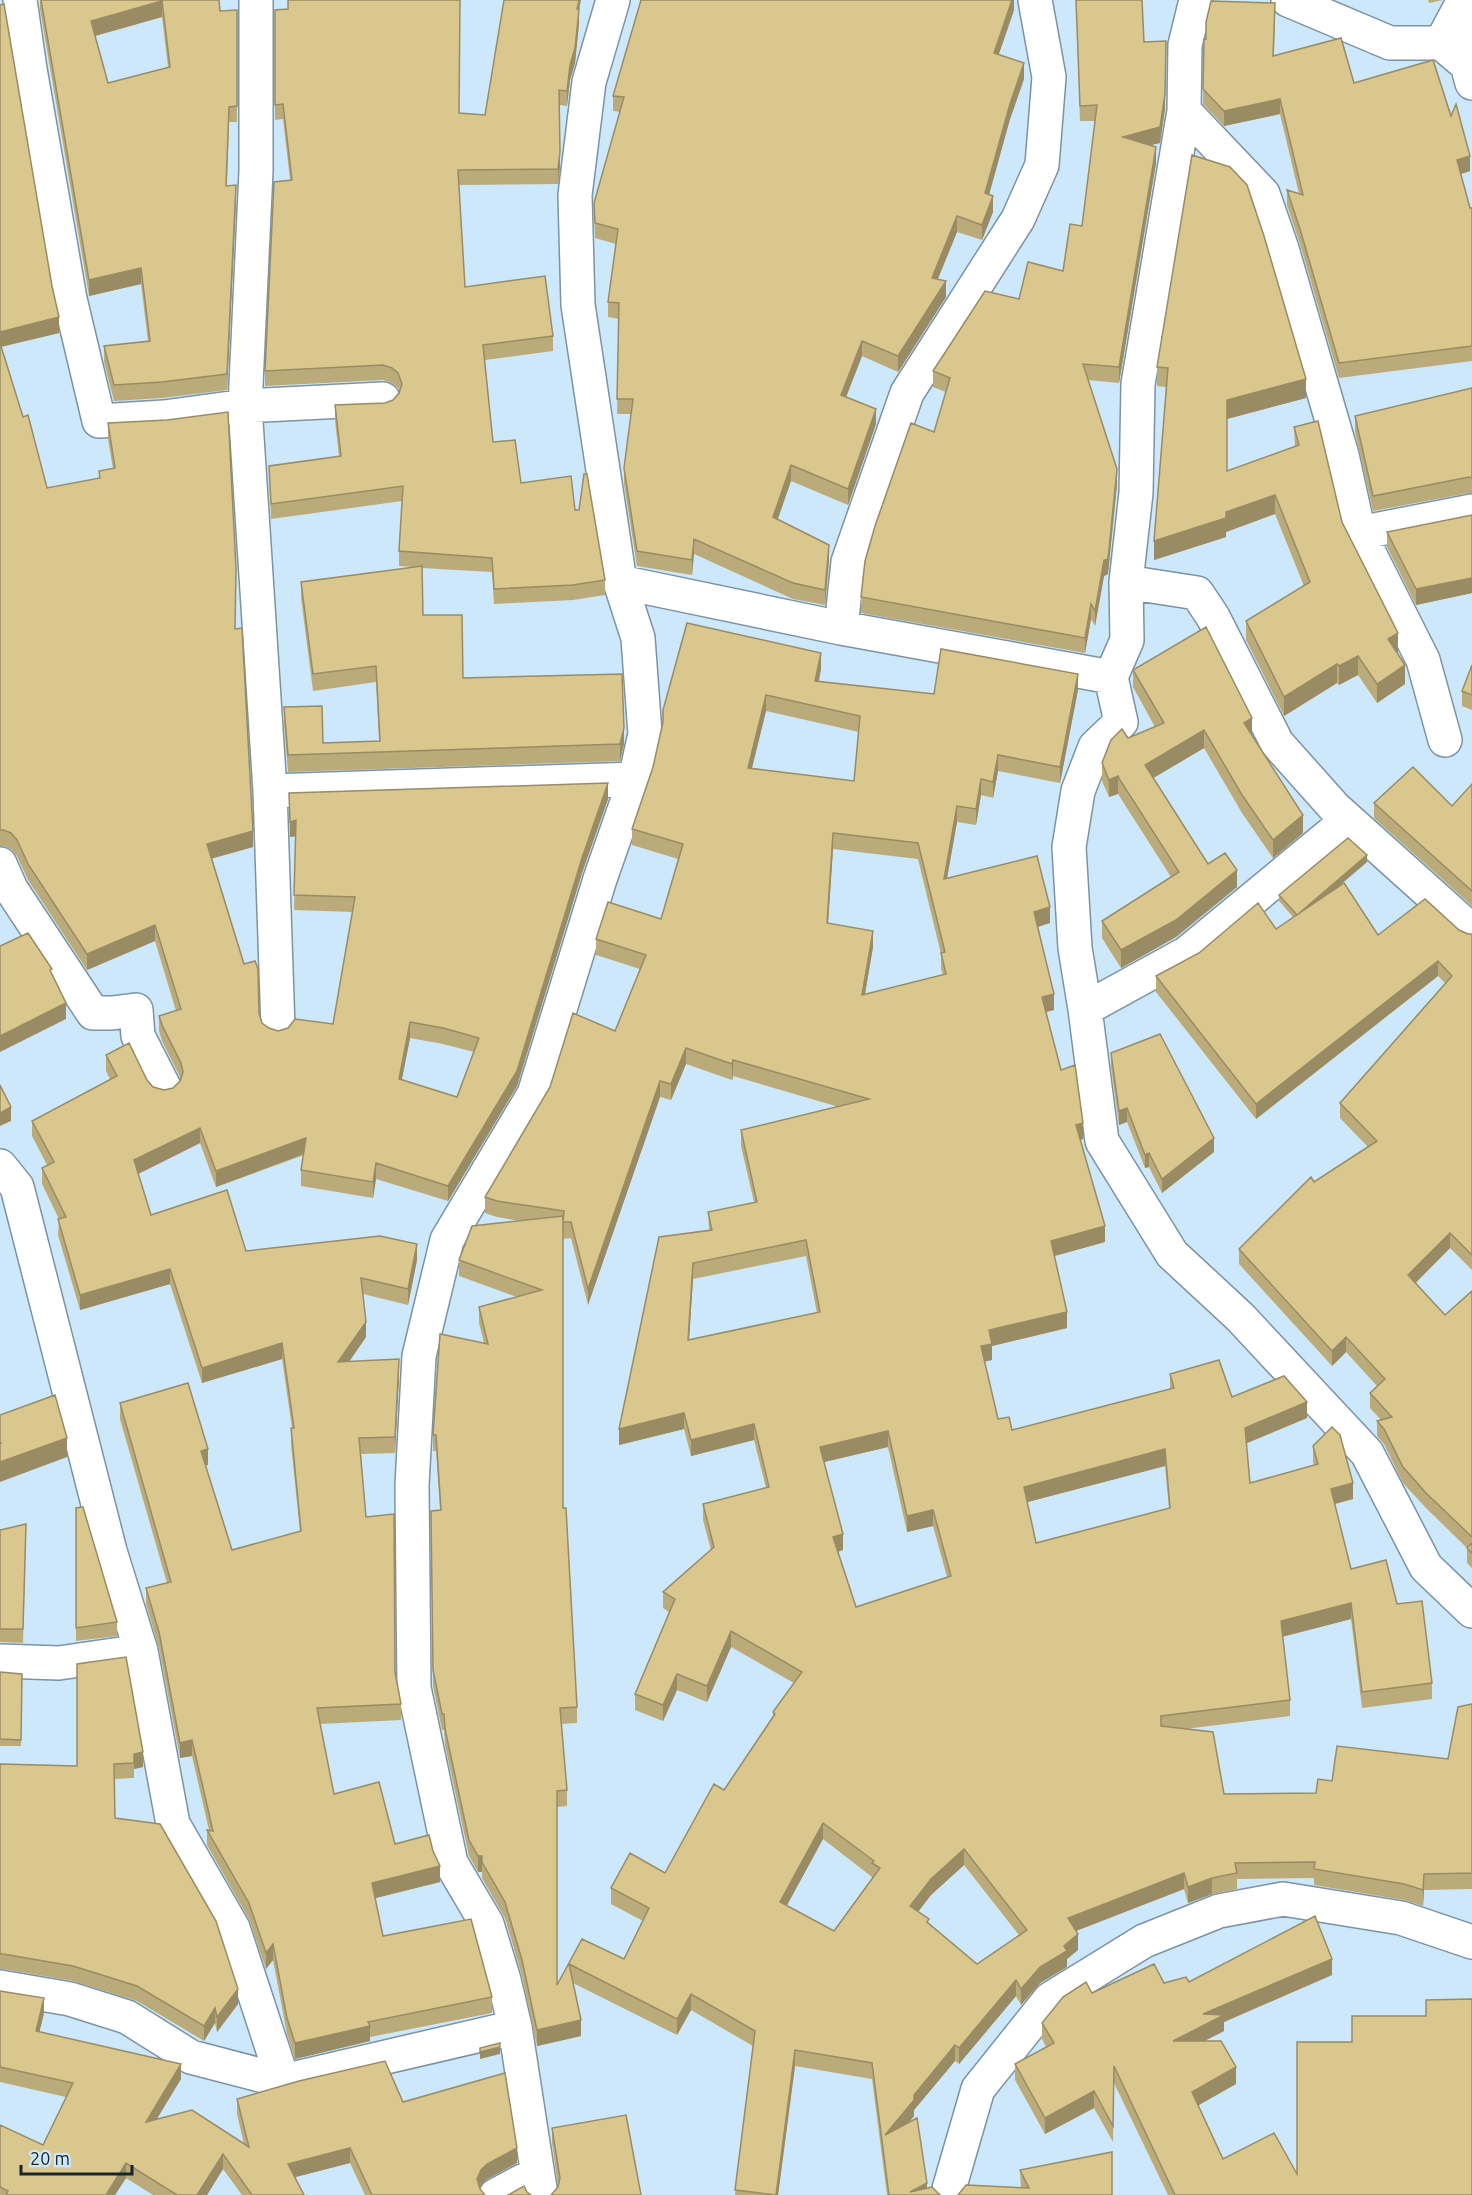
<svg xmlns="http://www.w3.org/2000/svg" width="1472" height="2195" viewBox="0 0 1472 2195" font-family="Ubuntu,sans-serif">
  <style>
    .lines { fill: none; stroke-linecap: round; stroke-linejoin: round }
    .street-casing { stroke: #7b93a5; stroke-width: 36 }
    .street { stroke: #fff; stroke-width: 33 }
    .wall { fill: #bbab7a; fill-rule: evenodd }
    .shaded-wall { fill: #998b63 }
    .building { fill: #dac78e; stroke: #998b63; stroke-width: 1.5; fill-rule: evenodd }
  </style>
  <rect width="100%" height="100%" fill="#cde8fa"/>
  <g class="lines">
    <!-- street casing -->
    <g class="street-casing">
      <path id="street" d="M20,0l10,69 40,230 29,122 65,-4 81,-11 138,-7
        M256,0v171l-11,235 25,385 8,237
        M1196,0l-11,45 -1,66 -46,273 -2,109 -10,89 1,58 -16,37 10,45 -26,25 -17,44 -9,56 6,101 10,61 17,132 70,113 68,63 127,136 59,114 46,44
        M1288,0l102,43h51l31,-7
        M1441,43l26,22 5,18
        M1441,43l23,-43
        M1184,111l79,83 19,55 60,206 17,78 64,127 22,80
        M1359,533l113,-22
        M620,582l221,46 270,49
        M1126,582l71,11 16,24 64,126 58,65 137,123
        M841,628l7,-66 59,-169 111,-174 24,-54 7,-88 -14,-77
        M270,791l365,-12
        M0,864l11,25 82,124h19l24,-3 2,26 26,51
        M1085,1009l102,-56 161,-133
        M0,1166l17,21 93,364 31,100 32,173 60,104 50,153
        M0,1661l59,2 82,-12
        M0,1987l70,12 57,18 64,40 92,24 232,-54
        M496,2195l40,-21
        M541,2195l-26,-168 -11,-47 -17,-56 -36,-61 -37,-175 -2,-203 7,-129 28,-116 87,-146 66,-215 35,-100 10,-45 -7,-96 -18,-56 -42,-277 -3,-110 14,-113 24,-82
        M949,2195v-6l29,-100 72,-90 94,-58 75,-30 64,-12 118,19 71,24"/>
    </g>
    <!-- street -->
    <use href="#street" class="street"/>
  </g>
  <!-- wall -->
  <path class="wall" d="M40,0h179l1,11 17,-1v112h-8l-2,64 9,15 -9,189 -65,8 -48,3 -10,-39v-16l44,-5 -7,-57 -52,12 -49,-287zM162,17l6,50 -60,16 -13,-47z
    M1014,0v10l-15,44 25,25 -14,40 -21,76 4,17 -11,28 -25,-8 -19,47 8,18 -48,75 -36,-16 -16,41 30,27 -28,81 -57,-24 -13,38 51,41 -4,45 -32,-6 -99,-45 -2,21 -55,-9 -13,-82v-16l7,-54h-14l2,-95 -11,-2v-15l8,-58 -21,-6 -1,-35 26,-91 -7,-1v-15z
    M1076,0l68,42 21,67 -5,34 -10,2 6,18 -37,220 -31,-3 29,104 -9,90 -4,2 -9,50 -4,-7 -6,34 -224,-40v-16l73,-165 12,-40 -13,-5v-16l86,-72 44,-28 19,-45 13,-105h-15z
    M1428,0h15l-14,3z
    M0,5l59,328 -58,14 22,70 24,71 52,-10v-7l14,-2 -5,-30v-16l127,206 18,218 -41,11 50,165 7,5 9,3 55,-7 20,-112 -59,-2 2,-74 -6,1 -1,-44 319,6 -26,74 -65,213 -69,115 -72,-22 -3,19 -72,-12v-16l3,-15 -88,32 -16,-44 -62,31 13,41 95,36 171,9 -9,45 -45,-11 3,43 -17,24 50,14 -4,78 -34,1 5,63 35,187v16l-81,4 14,70 61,50 45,38 -65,16 8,38 109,61v16l-122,24v4l-75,18 -8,-25 -14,-74 -7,9 -17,-50 -42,-74v-15h2l-17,-74 -12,2 -21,-110 -13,-44v-16l21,-5 -47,-164v-16l88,62h-3l27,85 68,-18 -9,-88 1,-16 -10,-69 -80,24 -32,-99 -90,26 -22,-75 1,-16 -17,-35v-16l5,-3 -15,-29v-15l78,-42 -4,-8v-16l41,25 6,7 11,3 9,-2 7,-7 1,-2 -19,-38 -3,-10v-15l17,-5 -21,-70 -68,29 -59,-90 -11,-24 -6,-7 -8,-3h-3zM410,1038l33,6 31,8 -17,45 -55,-18z
    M288,9l171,104 26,2 94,-105v14l-4,39 -5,17 -3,26 -8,-1 1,62 -2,17 -99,1 6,102 88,49v15l-68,9 8,82 28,41 54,27 30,70v15l-32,5 -79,4 -2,-32 -70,-4 1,47 40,63 161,66 -4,17 -332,11 -4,-48v-17l39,36 56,-2 -3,-59 -63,9 -12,-93v-16l111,-15 -13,-1v-15l3,-50 -131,18 -2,-53 70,-9 -4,-37v-15l50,-2 8,-3 7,-8 -2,-4 -6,-5 -9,-3 -118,6v-15l25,-191 -7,-61 -8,1v-110z
    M1275,18l-1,38 177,60 19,55 -9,3 9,34h2v153l-133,17 -39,-134 -13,-39v-15l12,4 -19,-80 -56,12 -21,-22 1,-65z
    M1192,155l114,243 -79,21v52l68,-24 -1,-20 48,95 56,131h-1l8,31 -28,19 -19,-28 -19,10 -2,-2 -53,33 -38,-76v-19l58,-35 -29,-72 -49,18v5l-72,23 12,-173 -9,-1v-19z
    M1472,388v105h-3l-96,18 -18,-79v-16z
    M1472,515v78l-56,12 -29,-58v-15z
    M1472,665v45l-10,-4v-15z
    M821,669l-2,13 115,12 144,-4 -18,93 -62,-12 -5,27 -12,-3 -5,30 -19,-3 -10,56 103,45 -13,4 17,83 -8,2 15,58 22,69 -3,1 25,102 -51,14 13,72 -75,18v14l-8,2 14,57 14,11 158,-41v-15l62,23 75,21 -61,25 4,40 64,-18 -1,-3v-16l40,53 -19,5 17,65 46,35 35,79v16l-70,9 -11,-89 -69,18 8,63v16l-105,13 39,65 92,-1 16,-12 116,-22 24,-55v185l-48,1 -1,16 -19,-6 -90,-15v-7l-77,1v10l-25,5 -24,9 -4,-14 -108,42 2,19 -11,9v8l-27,16 -19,22 -5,-9 -57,68 -4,-3 -41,49v6l-4,5 17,68 13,6h-53l-15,-116 -77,-13 -17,129h-43l18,-149 -62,-36 -14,25 -104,-52 8,53 -44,10 -15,-70 -17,-58 -23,-40v-6h-4l-9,-16 -24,-111 -1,-15h-2l-9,-44 -2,-175 9,-1 -4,-59h-3v-16l51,-92 -5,-20v-16l38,-10 -58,-21v-16l61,-39 -23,-4 -12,-4v-16l130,-166 25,-62 -44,-14v-16l65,-20 17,-60 -46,-14v-16l21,-62 10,-45zM766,711l93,21 -5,49 -102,-13zM833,849l85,10 23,95v15l2,6 -78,19 8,-47 -45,-24zM686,1064l46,16 1,-4 106,31 -98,23v16l13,56 -46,10 1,18 -50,7 -40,208 65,-16 7,27 63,-16 12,48 -63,16v16l8,30 -48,42v16l6,4 -34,82v16l28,11 14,-31 30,12 24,-55 63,36 -21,29v4l-49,74 -59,83 -54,15v16l32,17 -19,38 -42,-20 -25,46v-178l10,-1v-16l-6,-66 16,-1v-16l-14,-199v-269l8,-1 17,67 72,-208 11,3zM806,1256l11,57 -128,27 4,-61zM888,1447l19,85 26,-6 14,51 -91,30 -18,-55 5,-2 -19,-88zM1165,1466l4,43 -133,34 -9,-41zM823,1839l49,38v1l-38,53 -47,-26zM964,1865l55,70 -42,29 -48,-40 -11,-12 13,-17z
    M1133,670l119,66 51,97 -30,25 -31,-45 -38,-65 -51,30 55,86 29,23 -61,50 -55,31 -19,-30v-17l69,-44 -53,-83 -9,3 -7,-16v-18l26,-25 27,-11 -22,-40z
    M1472,784v122l-98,-88v-15l78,3z
    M1367,862l-33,28 44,45 81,-5 9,4h4v336l-22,-22 -34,35 29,32 27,-24v277l-5,-5v-15l-41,-40 -23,-25 -19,-39 -7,-8v-15l4,-1 -11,-12v-15l7,-7 -31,-34 -14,14 -93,-102v-15l75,-67 54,-35 -28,-29v-15l105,-120 -7,-7 -182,143 -100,-127v-16l120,-47 17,-12 -14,-16v-6z
    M1111,1053l103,99 -52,41 -13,-26 -4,1 -18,-46 -8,3 -8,-58z
    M76,1508l41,114v14l-41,5z
    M26,1524l-3,119 -23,-1v-112z
    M77,1664l66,103 -9,2v9l-20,1 1,39 123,186 -21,28 -2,-9 -11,18 -67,-40 -64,-20 -70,-12h-3v-205l77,2z
    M0,1672l22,2 -1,72h-21z
    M1332,1975l-108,47v9l-20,10 32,43 -38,21 25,54 74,15 175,21h-304l-54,-112 -1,59 -19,-34 -49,26 -30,-54v-16l31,-17 -4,-8v-16l50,-30 72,-10z
    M0,1991l44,22 -5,19 142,47 -25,40 88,25 -7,-30v-15l166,3 114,61 -30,16 -6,6 -1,4 5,6h-120l-15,-32 -55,14 9,18h-62l-19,-26 -16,26h-54l-27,-17 -11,17h-115v-70l43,20 23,-48 -66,-15z
    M552,2128l89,67 -88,-1 5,-8 -6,-43z
    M1020,2170l92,25 -91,-7z"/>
  <!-- shaded-wall -->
  <path class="shaded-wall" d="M579,0h2l-2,10v14l-4,39 -5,17 -3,26v-15z
    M1012,0h2v10l-20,58v-15z
    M162,1v16l-71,20v-16z
    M1166,41l-1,68 -5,34 -37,9v-15z
    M1024,63v16l-14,40 -25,90v-16l25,-89z
    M1280,99v15l-56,12v-15z
    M1156,147v16l-37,220v-16z
    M560,152v15l-2,17v-15z
    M1470,156v15l-13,4v-15z
    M236,185v16l-9,189v-16z
    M993,196v16l-11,28v-15z
    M957,216v16l-25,61v-15z
    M141,268v16l-52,12v-16z
    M946,281v16l-48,75v-16z
    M59,317v16l-59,14v-15z
    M862,341v15l-21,54v-15z
    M1306,379v19l-79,21v-19z
    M876,409v15l-28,81v-16z
    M791,465v16l-18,51v-15z
    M1117,469v15l-9,90 -4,2 -9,50v-15z
    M1275,495v19l-49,18v-20z
    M1226,518v19l-72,23v-19z
    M694,539v15l-2,21v-15z
    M829,545v15l-4,45v-15z
    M1472,578v15l-56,12v-16z
    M1091,604v15l-6,34v-15z
    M1398,633v20l-10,5v-19z
    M821,653v16l-6,28v-16z
    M1358,656v19l-19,10v-19z
    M1337,664v19l-53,33v-19z
    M1405,665v19l-28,19v-19z
    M1078,674v16l-18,93v-16z
    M766,695v16l-18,73v-16z
    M1252,718v17l-8,-12z
    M624,728v16l-4,17v-17z
    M1204,730v18l-59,35v-18z
    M998,755v16l-5,27v-16z
    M1118,776v18l-9,3v-17z
    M981,779v16l-5,30v-16z
    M608,783v16l-26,74 -65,213 -69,115v-15l134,-328z
    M957,806v16l-13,73v-16z
    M1303,815v18l-30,25v-18z
    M296,820v16l-6,1v-15z
    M253,831v16l-46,13v-16z
    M833,833v16l-6,90v-16z
    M1367,855v7l-70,60v-7z
    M1237,870v17l-61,50 -55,31v-18z
    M1050,907v16l-16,5v-16z
    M155,925v16l-68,29v-16z
    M873,931v16l-11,64v-16z
    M1438,961v15l-182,143v-15z
    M1054,994v16l-12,3v-16z
    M66,1003v16l-66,33v-16z
    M410,1022v16l-11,56v-15z
    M686,1048v16l-15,36v-16z
    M733,1060v16l-1,4v-16z
    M660,1081v16l-72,208v-16z
    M11,1107v14l-11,5v-13z
    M1127,1108v14l-8,3v-14z
    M1083,1123v16l-7,2v-16z
    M200,1128v15l-66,33v-16z
    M306,1138v15l-90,34v-16z
    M1214,1138v14l-52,41v-14z
    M1149,1153v14l-4,1v-13z
    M376,1163v16l-3,19v-16z
    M1105,1226v16l-54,15v-16z
    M1450,1233v15l-42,42v-15z
    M417,1244v16l-9,45v-16z
    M693,1263v16l-5,77v-16z
    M170,1269v15l-90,26v-15z
    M1067,1312v16l-75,18v14l-11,2v-16l8,-16z
    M366,1322v15l-28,41v-16z
    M1346,1337v15l-14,14v-15z
    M282,1343v16l-80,24v-15z
    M399,1359v16l-4,78v-16z
    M1307,1402v16l-62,26v-16z
    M684,1413v16l-65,16v-16z
    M754,1424v16l-63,16v-16z
    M888,1431v16l-68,16v-16z
    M67,1438v19l-67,25v-20z
    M208,1449v16l-7,2v-16z
    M1165,1449v17l-141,37v-16z
    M1353,1483v16l-22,6v-16z
    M933,1510v16l-26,6v-16z
    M843,1534v16l-10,3v-16z
    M1351,1603v16l-70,18v-16z
    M731,1631v16l-24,55v-16z
    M677,1674v16l-14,31v-16z
    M192,1740v16l-12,2v-15z
    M143,1752v15l-9,2v-15z
    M823,1823v16l-43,79v-16z
    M964,1849v16l-33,30 -21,27v-16l21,-27z
    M478,1856h4v16h-4z
    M440,1866v16l-68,17v-16z
    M1184,1873v16l-116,45v-16z
    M1424,1874v16l-1,16v-16z
    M1212,1878v16l-24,9v-16z
    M1078,1934v16l-11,9v8l-27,16 -19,22v-16l19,-22 24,-21z
    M273,1944v16l-7,9v-16z
    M1332,1959v16l-108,47v9l-51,26v-16l30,-27z
    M1016,1980v16l-57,68v-16z
    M238,1989v15l-21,28v-15z
    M691,1994v16l-14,25v-16z
    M44,1998v15l-8,33v-15z
    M215,2008v15l-11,18v-15z
    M581,2020v16l-44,10v-16z
    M370,2026v15l-75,18v-16z
    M955,2045v16l-41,49v6l-29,35v-16l29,-40z
    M500,2047v7l-20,5v-7z
    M795,2050v16l-17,129h-2z
    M181,2064v15l-35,58v-15z
    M1236,2067v17l-44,25v-17z
    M1094,2091v17l-49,26v-16z
    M350,2148v15l-62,16v-15z
    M517,2148v15l-30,16 -6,6 -4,9v-15l4,-9 6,-6z
    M223,2154v15l-16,26h-10z
    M126,2163v15l-11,17h-9z
    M927,2183v12l-17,-3z"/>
  <!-- building -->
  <path class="building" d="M41,0h178l1,11 17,-1v96l-8,1 -3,79 10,-1 -9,189 -65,8 -48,3 -10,-39 46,-5 -9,-73 -52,12zM162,1l8,66 -62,16 -17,-62z
    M288,0h172l-1,113 26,2 19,-115h75l-2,9h2l-4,39 -5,17 -3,26 -8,-1 1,62 -2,17 -100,1 7,117 80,-11 8,60 -70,9 10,97 22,-2 6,43 50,-7 4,34h4l5,-36h3l18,106 -32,5 -79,4 -2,-31 -93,-7 4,-65 -132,18 -2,-38 72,-10 -6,-51 50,-2 8,-3 6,-7 3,-9 -4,-11 -6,-5 -9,-3 -118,6 9,-189 18,-2 -9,-76 -8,1v-95l13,-1z
    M641,0h371l-18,53 30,10 -14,41 -25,89 8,3 -11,29 -25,-9 -25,62 14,3 -48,75 -36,-15 -21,54 35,14 -28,80 -57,-24 -18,52 56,28 -4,45 -32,-7 -99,-44 -2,21 -55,-9 -13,-83 9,-69h-16l2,-96 -11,-1 10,-73 -23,-6 -1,-20 30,-106 -11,-1z
    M1076,0h66l2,42 22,-1 -1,53 -5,33 -37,10 33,10 -37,220 -36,-3 34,105 -9,90 -4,1 -9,51 -4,-7 -6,34 -224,-41 4,-36 10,-35 36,-103 23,9 16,-54 -17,-7 52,-80 34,8 9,-37 35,9 7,-47 12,2 15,-121 -17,1z
    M1211,1l64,2 -2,53 68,-18 13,45 79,-23 18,56 5,-12 14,52 -13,4 13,48h2v138l-133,17 -39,-134 -13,-39 16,5 -23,-96 -56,12 -21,-22 1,-50h2v-17z
    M4,4l48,282 7,31 -59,15v-327z
    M1192,155l38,12 17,18 17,51 42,143 -79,21v71l72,-26 -5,-18 24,-6 24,101 56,111 -10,6 17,26 -28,19 -19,-28 -19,10 -2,-2 -53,33 -38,-76 64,-39 -35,-87 -49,17v6l-72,23 14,-173 -11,-1z
    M0,343l23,74 5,-2 19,73 53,-10 -1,-7 16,-3 -7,-45 59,-3 61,-8 8,156 -1,61 7,-1 11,203 -46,13 37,120 11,-3 3,8 1,44 3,10 7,5 9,3 10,-3 7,-9 38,5 22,-127 -61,-2 2,-75 -6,2 -1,-29 319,-10 -26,75 -65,213 -69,115 -72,-23 -3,19 -72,-12 5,-32 -90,33 -16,-43 -66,32 17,55 76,-25 19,61 134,-15 37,8 -9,45 -47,-11 5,44 -28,40 61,-3 -4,78 -36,1 7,79 28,-3 1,158 6,32 -84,4 17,86 45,-12 16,62 34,-9 4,16 7,15 -68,17 11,53 88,-17 21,78 -124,25 2,4 -75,17 -8,-25 -14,-74 -7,9 -17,-50 -42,-73 6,1 -21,-91 -12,3 -21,-111 -13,-44 25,-6 -51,-179 68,-20 20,66 -7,2 31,99 69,-19 -10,-103h3l-12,-85 -80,25 -32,-99 -90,26 -22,-76 8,-2 -24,-49 12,-6 -22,-41 85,-45 -11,-21 23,-12 18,37 6,7 11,3 9,-2 7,-7 3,-9 -2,-9 -19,-38 -3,-9 22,-7 -26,-84 -68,29 -59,-90 -11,-24 -6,-7 -8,-3h-3zM410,1022l33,6 36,10 -22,59 -58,-18z
    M1472,388v90l-3,-1 -96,19 -18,-80z
    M1472,515v63l-56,11 -29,-57z
    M422,566l1,49h39l1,63 159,-4 2,54 -4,16 -332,11 -4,-48 38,-1 1,37 57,-2 -4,-75 -63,8 -12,-92z
    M687,623l134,30 -6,28 119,13 7,-45 137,25 -18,93 -62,-12 -5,27 -12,-3 -5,30 -19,-3 -13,73 93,-23 13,51 -16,5 20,82 -12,3 19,73 14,-5 8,58 -7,2 29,101 -54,15 16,71 -78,18 3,14 -11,2 17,73 11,-2 3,13 162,-42 -4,-14 49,-14 13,37 52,-21 23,26 -62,26 5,55 68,-19 -5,-18 19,-19 8,8 13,48 -22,6 20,80 35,-9 11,44 25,-3 10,82 -70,9 -11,-89 -70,18 9,79 -129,16v10l52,6 11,62 92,-1 2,-14 14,2 5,-35 111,13 10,-52 14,-3v169l-48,1 -1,16 -19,-6 -90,-15 1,-7 -80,1 2,10 -25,5 -24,9 -4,-14 -116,45 10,16 -14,12 3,5 -27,16 -19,22 -5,-9 -57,68 -4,-3 -41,50v5l-29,35 32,-17 10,65 -17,9 22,-5 8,8h-51l-17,-132 -77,-13 -19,145 -41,-5 20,-159 -64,-37 -14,25 -108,-55 12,56 -44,10 -15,-70 -17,-58 -23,-40v-6h-4l-9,-16 -24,-111 -1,-15h-2l-9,-44 -2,-159 10,-1 -5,-75h-3l7,-101 48,10 -9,-37 63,-17 -83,-30 13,-34 91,-10v292h3l11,199 -17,1 7,82 -10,1v194l25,-46 42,20 25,-51 -38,-20 19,-35 35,20 49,-89 10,6 51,-76 -2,-2 29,-40 -71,-41 -24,55 -30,-12 -14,31 -28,-11 40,-95 -12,-7 51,-45 -11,-43 66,-17 -15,-63 -63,16 -7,-27 -65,16 40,-192 53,-7 -4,-18 49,-10 -16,-72 128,-31 -136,-39 -1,4 -46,-16 -15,36 -11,-3 -72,208 -17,-67h-8l1,-11 -67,-10 -12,-4 65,-110 23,-74 42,18 31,-76 -50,-16 12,-37 53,17 22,-75 -51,-15 21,-62 10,-45v-12zM766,695l94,21 -6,65 -106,-13zM833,833l85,10 27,109 -4,1 5,21 -84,21 11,-64 -46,-8zM806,1240l14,72 -132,28 5,-77zM888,1431l19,85 26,-6 18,66 -95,31 -23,-70 10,-3 -23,-87zM1165,1449l5,59 -134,35 -12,-56zM823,1823l51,38 -2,2 8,5 -46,63 -54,-29zM964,1849l63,81 -50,34 -50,-42 2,-3 -19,-13 21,-27z
    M1206,627l46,91 -8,5 59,92 -30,25 -31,-45 -38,-65 -59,35 63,99 17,-11 12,17 -61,50 -55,30 -19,-29 77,-49 -59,-92 -2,-4 -9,4 -7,-17 9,-23 11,-11 6,9 36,-15 -31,-53z
    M1472,665v30l-10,-4z
    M1413,767l39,39 20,-22v107l-98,-88z
    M1348,838l19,17 -70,60 -18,-20z
    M1344,883l34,52 47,-36 34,31 9,4h4v321l-22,-22 -42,42 37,40 27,-24v246l-46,-44 -23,-26 -19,-38 -7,-8 15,-4 -22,-24 15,-14 -39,-42 -14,14 -93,-102 72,-72 3,5 63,-41 -37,-38 112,-127 -14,-15 -182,143 -100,-128 43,-23 59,-50 18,26z
    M28,933l24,36 -2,1 16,33 -66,33v-90z
    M1160,1034l54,104 -52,41 -13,-26 -4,2 -18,-47 -8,3 -8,-58z
    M0,1085l11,22 -11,6z
    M55,1395l12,43 -67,24v-19h1l-1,-1v-27z
    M83,1507l34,115 -41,6v-120z
    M26,1524l-3,105h-23v-99z
    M1472,1543v10l-5,-5z
    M126,1657l17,95 -9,2v9l-20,1 1,54 45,6 56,97 22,68 -21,28 -2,-9 -11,18 -67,-40 -64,-20 -70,-12h-3v-190l77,2v-102z
    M0,1672l22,2 -1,66 -21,-1z
    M1315,1916l17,43 -129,55 21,1 -51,26h48l15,26 -44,25 31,67 51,-26 23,41v-132h55v-26h74v-16l46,-1v196h-297l-61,-129 -1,60 -19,-35 -49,27 -30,-54 39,-21 -12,-20 21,-26 23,-15 6,11 62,-29 10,19 22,-6 3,5z
    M0,1991l44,7 -8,33 145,33 -35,58 46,-12 57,37 -12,-48 62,-18 86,-20 18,41 102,-29 12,75 -30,16 -6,6 -4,9 3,10 5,6h-113l-22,-47 -62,16 16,31h-52l-29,-41 -26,41h-20l-51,-32 -20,32h-100l2,-4 -8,-4v-62l43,20 30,-62 -73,-16z
    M500,2043v4l-20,5v-4z
    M626,2115l15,80h-90l7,-8 2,-9 -8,-50z
    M1112,2152v43h-154l8,-10 63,3 -9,-18z
    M524,2186l3,6 4,3h-23z"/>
  <!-- scale -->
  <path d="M21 2165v9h111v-9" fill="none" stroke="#1a242b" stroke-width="3"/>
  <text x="30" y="2165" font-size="18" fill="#1a242b" stroke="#cde8fa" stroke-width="4.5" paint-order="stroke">20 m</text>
</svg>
